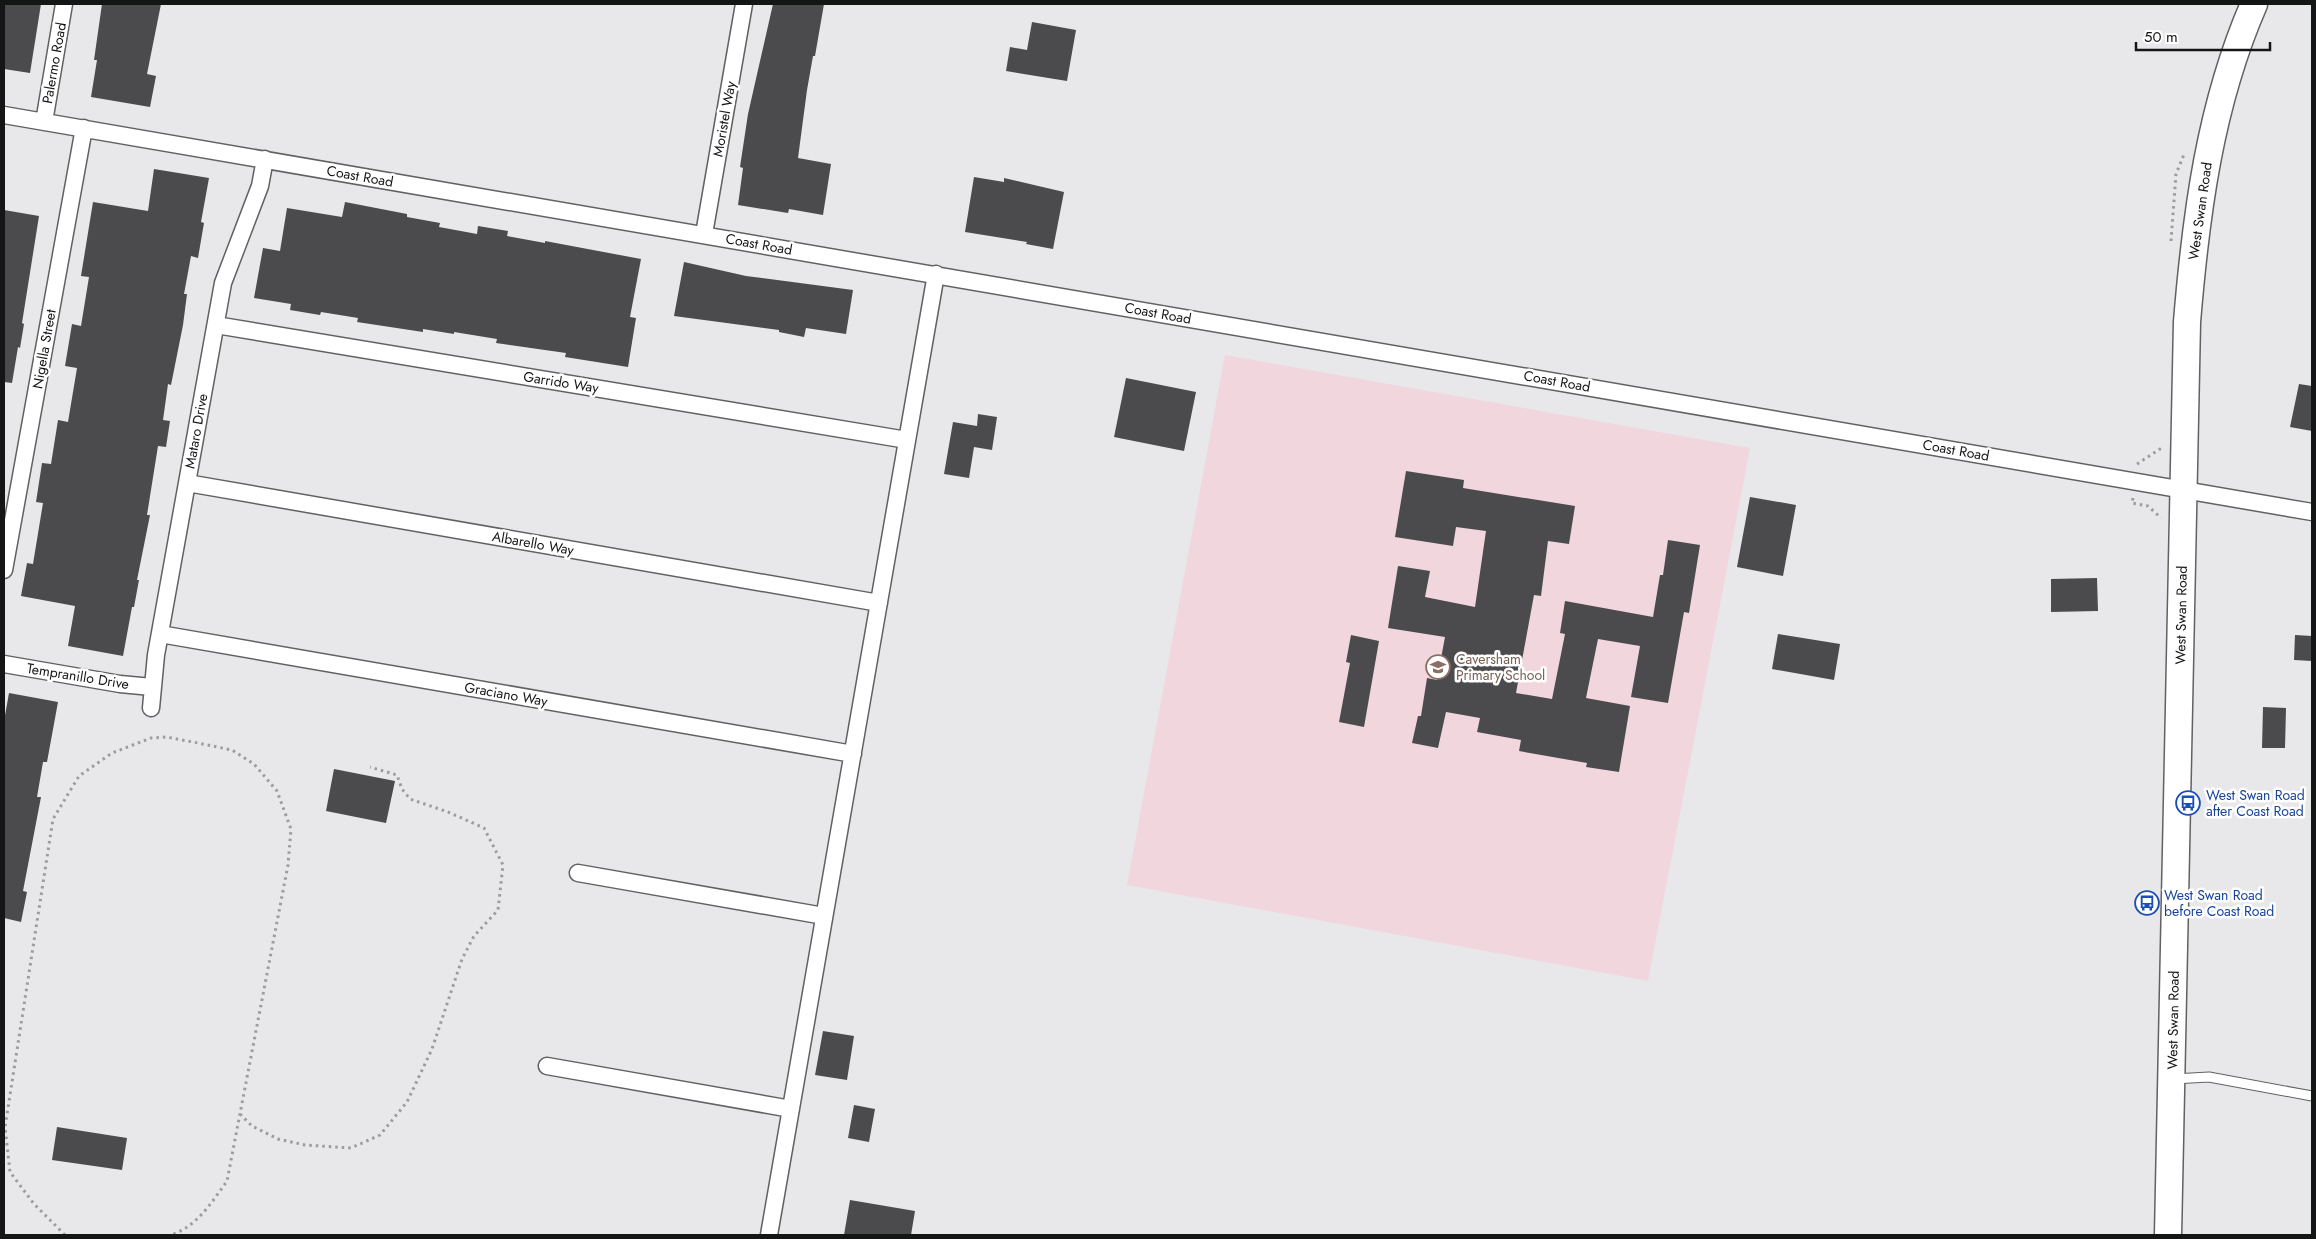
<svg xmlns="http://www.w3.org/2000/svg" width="2316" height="1239" viewBox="0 0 2316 1239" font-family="Jost,sans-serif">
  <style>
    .education { fill: #f1d7dd }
    .building { fill: #4b4b4d }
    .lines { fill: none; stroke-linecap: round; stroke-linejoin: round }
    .service-casing { stroke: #616163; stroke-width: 11 }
    .minor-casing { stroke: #616163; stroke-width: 19 }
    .primary-casing { stroke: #616163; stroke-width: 29 }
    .path { stroke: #9c9c9e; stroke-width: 3; stroke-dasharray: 2.5 4; stroke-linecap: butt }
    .service { stroke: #fff; stroke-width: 9 }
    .minor { stroke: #fff; stroke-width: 16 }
    .primary { stroke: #fff; stroke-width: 26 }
    .labels { text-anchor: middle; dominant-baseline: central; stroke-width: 5; stroke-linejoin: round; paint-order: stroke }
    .street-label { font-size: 14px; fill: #141515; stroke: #fff }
    .education-label { font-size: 14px; fill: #785e54; stroke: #fff; text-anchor: start }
    .transit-label { font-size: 14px; fill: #164399; stroke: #fff; text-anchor: start }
  </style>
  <rect width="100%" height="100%" fill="#e8e8ea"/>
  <!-- education -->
  <path class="education" d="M1225,355l525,93 -102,533 -521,-96z"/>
  <!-- building -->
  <path class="building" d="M4,4h37l-11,69 -26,-4z
    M102,4h59l-14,70 9,2 -6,31 -59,-10 6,-37h-3z
    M773,4h51l-9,52h-2l-6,34 -9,68 33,6 -8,51 -34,-6 -1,4 -50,-8 5,-37 -3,-1 8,-53z
    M1032,22l44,8 -9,51 -61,-10 4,-24 17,3z
    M154,169l55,9 -8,44 3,1 -6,35 -7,-2 -7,38h3l-4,31 -12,60 -3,-1 -5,36 7,1 -4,26 -8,-1 -11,69h3l-13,65h2l-5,27h-2l-9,49 -55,-10 7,-40 -54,-10 6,-33 6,1 10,-61 -7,-1 6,-39 9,1 7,-44 10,2 9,-54 -12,-2 7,-42 9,2 8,-49 -8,-1 12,-74 55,9z
    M974,177l30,5v-4l60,14 -11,57 -27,-5 1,-2 -62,-10z
    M345,202l62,12v3l33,6 -1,4 38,7 1,-8 30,5 -1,5 38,7v-2l96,18 -11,58 6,1 -8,49 -63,-10 1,-4 -70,-10 1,-4 -43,-7v2l-31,-5v3l-66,-10 1,-4 -37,-6 -1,3 -30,-5 1,-6 -37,-6 9,-50 17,3 7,-43 55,9z
    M4,210l35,6 -17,107 2,1 -4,24 -2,-1 -6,36 -8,-1z
    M684,262l62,14 107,14 -7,44 -40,-6 -2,9 -25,-5v-2l-105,-14z
    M1126,378l70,14 -12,59 -70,-14z
    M2299,384l13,2v45l-22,-4z
    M978,414l19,3 -5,33 -18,-3 -5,31 -25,-4 9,-52 24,4z
    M1406,471l58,9 -1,8 112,18 -6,38 -21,-3 -7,55 -7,-1 -18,98 36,6 13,-65 -5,-1 5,-32 88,16 7,-42h3l5,-35 32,5 -11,68 -5,-1 -16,91 -37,-6 9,-51 -42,-7 -12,59 44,8 -11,66 -33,-5 1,-4 -68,-12 2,-11 -44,-8 3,-14 -34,-6 -8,36 -26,-5 6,-27h3l6,-38 10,2 8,-43 -57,-9 10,-62 32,5 -5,26 50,10 11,-76 -30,-4 -3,19 -58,-9z
    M1750,497l46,8 -13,71 -46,-9z
    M2097,578l1,33 -47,1v-33z
    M1778,634l62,10 -6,36 -62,-11z
    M1351,635l28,6 -15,86 -25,-5 11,-59 -4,-1z
    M2295,635l17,1v25l-18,-1z
    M9,693l49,9 -11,60h-4l-6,35h4l-18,94 4,1 -6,30 -17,-4v-197z
    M2263,707l23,1 -1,40h-23z
    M334,769l61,12 -9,42 -60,-12z
    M823,1031l31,5 -7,44 -32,-5z
    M854,1105l21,4 -6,33 -21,-4z
    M57,1127l70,11 -5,32 -70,-10z
    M850,1200l65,11 -4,24h-67z"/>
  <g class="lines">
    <!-- service casing -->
    <g class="service-casing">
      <path id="service" d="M2173,1079l36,-2 103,19"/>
    </g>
    <!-- minor casing -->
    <g class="minor-casing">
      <path id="minor" d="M4,115l2308,397
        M44,122l20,-118
        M704,234l40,-230
        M216,325l691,115
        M187,483l692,120
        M4,570l80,-442
        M160,634l693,120
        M4,664l116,20 32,3
        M151,708l5,-53 67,-372 37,-97 5,-27
        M578,873l246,43
        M547,1066l244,43
        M769,1235l167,-961"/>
    </g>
    <!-- primary casing -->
    <g class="primary-casing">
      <path id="primary" d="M2168,1235l19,-913c9,-109 23,-217 67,-318"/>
    </g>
    <!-- path -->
    <path class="path" d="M2171,241l5,-67 9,-22
      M2137,464l26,-17
      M2133,498l-1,5 16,3 13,12
      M240,1114l12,12 26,13 27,6 46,3 29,-13 27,-33 25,-53 30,-90 12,-23 24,-26 5,-45 -19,-37 -36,-16 -38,-13 -8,-10 -5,-14 -27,-8
      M65,1235l-31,-31 -24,-32 -5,-45 48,-308 26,-43 33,-23 39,-15 15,-1 27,5 39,8 22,14 23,27 14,38 -3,36 -61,316c-15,21 -31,47 -57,54"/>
    <!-- service -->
    <use href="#service" class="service"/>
    <!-- minor -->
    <use href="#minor" class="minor"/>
    <!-- primary -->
    <use href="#primary" class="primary"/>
  </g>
  <!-- icons -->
  <defs>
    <g id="school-ring" transform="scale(1.25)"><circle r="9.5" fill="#fff" stroke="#8d6e63" stroke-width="1.5"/><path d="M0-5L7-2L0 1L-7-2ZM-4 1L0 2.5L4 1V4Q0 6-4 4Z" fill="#8d6e63"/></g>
    <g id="bus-ring" transform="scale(1.25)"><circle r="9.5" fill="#fff" stroke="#1a4fb4" stroke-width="1.5"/><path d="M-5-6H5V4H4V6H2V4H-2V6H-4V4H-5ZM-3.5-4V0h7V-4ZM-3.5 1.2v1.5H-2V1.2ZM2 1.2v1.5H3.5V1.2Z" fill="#1a4fb4"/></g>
  </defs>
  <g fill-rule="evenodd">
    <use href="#school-ring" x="1438" y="667"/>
    <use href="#bus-ring" x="2188" y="803"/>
    <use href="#bus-ring" x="2147" y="903"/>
  </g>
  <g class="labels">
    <!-- street labels -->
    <g class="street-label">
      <text transform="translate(54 63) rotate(-80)">Palermo Road</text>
      <text transform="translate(724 119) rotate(-80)">Moristel Way</text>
      <text transform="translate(360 176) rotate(10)">Coast Road</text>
      <text transform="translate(2200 211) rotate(-82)">West Swan Road</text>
      <text transform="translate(759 244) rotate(10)">Coast Road</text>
      <text transform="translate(1158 313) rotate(10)">Coast Road</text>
      <text transform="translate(44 349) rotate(-80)">Nigella Street</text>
      <text transform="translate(1557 381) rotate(10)">Coast Road</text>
      <text transform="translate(561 382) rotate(9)">Garrido Way</text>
      <text transform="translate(196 431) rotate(-80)">Mataro Drive</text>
      <text transform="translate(1956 450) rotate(10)">Coast Road</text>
      <text transform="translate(533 543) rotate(10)">Albarello Way</text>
      <text transform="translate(2181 615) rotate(-89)">West Swan Road</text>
      <text transform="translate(78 676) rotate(9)">Tempranillo Drive</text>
      <text transform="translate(506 694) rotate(10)">Graciano Way</text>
      <text transform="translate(2173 1020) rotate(-89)">West Swan Road</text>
    </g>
    <!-- education labels -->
    <g class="education-label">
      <text x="1456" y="659">Caversham<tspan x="1456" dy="16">Primary School</tspan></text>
    </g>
    <!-- transit labels -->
    <g class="transit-label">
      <text x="2206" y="795">West Swan Road<tspan x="2206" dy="16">after Coast Road</tspan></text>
      <text x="2164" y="895">West Swan Road<tspan x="2164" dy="16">before Coast Road</tspan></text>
    </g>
  </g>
  <!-- border -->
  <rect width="2316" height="1239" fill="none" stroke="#141515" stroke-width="10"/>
  <!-- scale -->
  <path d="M2136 42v8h134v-8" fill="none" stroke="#141515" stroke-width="2.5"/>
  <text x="2144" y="42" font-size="15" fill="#141515" stroke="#ffffff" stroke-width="4" paint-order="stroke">50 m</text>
</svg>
